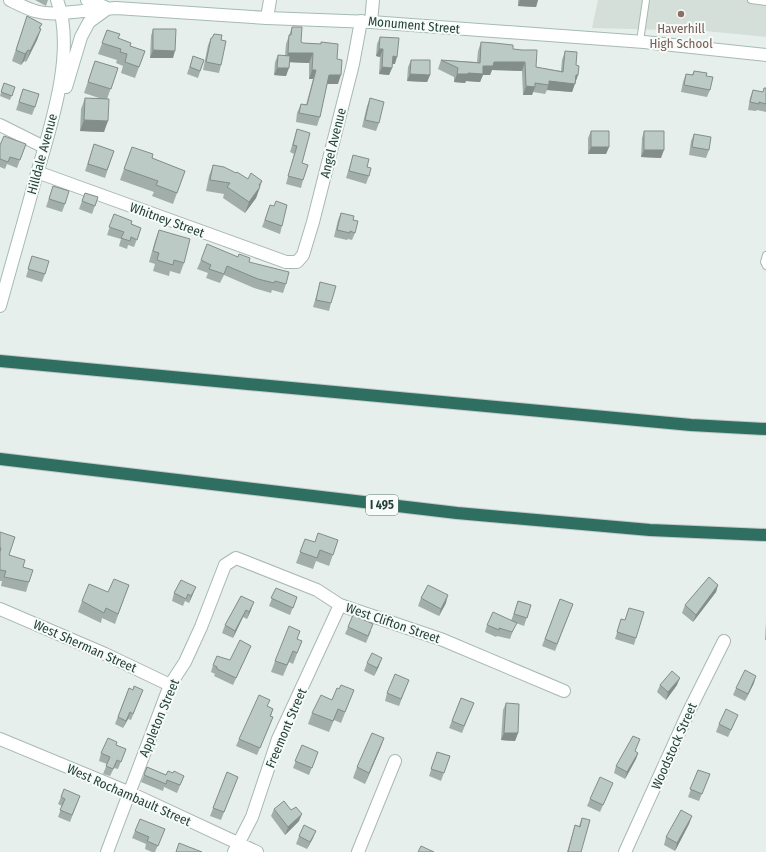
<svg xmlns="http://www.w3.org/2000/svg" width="766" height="852" viewBox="0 0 766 852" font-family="'Fira Sans Condensed',sans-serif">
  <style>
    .built { fill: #d4dfda }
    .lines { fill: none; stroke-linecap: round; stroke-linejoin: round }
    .lane-casing { stroke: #a8b8b2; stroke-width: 8 }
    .street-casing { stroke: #a8b8b2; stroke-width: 14 }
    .secondary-casing { stroke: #a4bbb3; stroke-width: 14 }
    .highway-casing { stroke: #c2cac8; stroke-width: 14 }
    .lane { stroke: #fff; stroke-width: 6 }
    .street { stroke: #fff; stroke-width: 12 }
    .secondary { stroke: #fff; stroke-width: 12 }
    .highway { stroke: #2f6f62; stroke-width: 12 }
    .wall { fill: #a1aea9 }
    .shaded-wall { fill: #838d89 }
    .building { fill: #bbcac4; stroke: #838d89 }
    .education-dot { fill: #8d6e63; stroke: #f7fbf9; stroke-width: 1.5 }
    .labels { text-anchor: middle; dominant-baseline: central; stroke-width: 4; stroke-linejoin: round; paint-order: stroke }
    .shield { fill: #f7fbf9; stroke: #637a73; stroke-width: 1 }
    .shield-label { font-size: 12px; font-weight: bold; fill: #24423a }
    .street-label { font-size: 13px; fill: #24423a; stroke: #f7fbf9 }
    .education-label { font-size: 13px; fill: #785e54; stroke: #f7fbf9 }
  </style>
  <rect width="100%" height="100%" fill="#e6efeb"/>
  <!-- built -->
  <path class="built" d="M598,0h168v37l-61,-6 -113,-3z"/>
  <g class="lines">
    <!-- lane casing -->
    <g class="lane-casing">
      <path id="lane" d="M751,0l15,2
        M640,41l6,-41
        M766,255l-2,7 2,4"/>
    </g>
    <!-- street casing -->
    <g class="street-casing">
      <path id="street" d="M10,0c20,10 29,15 52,13
        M267,18l3,-18
        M371,22l2,-22
        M0,125l44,22
        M37,172l249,90h11l6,-7 10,-33 40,-158 8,-43
        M0,609l105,45 65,31
        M0,739l128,53 129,60
        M107,852l63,-167 15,-23 16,-35 24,-62 11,-7 81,32 23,15 103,35 121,51
        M234,852l18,-35 26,-78 62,-134
        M358,852l37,-91
        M625,852l64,-141 35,-70"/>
    </g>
    <!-- secondary casing -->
    <g class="secondary-casing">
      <path id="secondary" d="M87,0l18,7
        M62,13l54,-5 151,10 104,4 273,20 122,13
        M66,87l15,-50 8,-15 18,-13
        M0,306c11,-40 23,-81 34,-122 15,-53 43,-132 23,-184"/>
    </g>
    <!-- highway casing -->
    <g class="highway-casing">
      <path id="highway" d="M0,361l691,64 75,4
        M0,459l457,54 193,17 116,5"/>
    </g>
    <!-- lane -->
    <use href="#lane" class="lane"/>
    <!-- street -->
    <use href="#street" class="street"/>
    <!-- secondary -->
    <use href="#secondary" class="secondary"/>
    <!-- highway -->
    <use href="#highway" class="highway"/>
  </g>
  <!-- wall -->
  <path class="wall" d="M35,0h13l-2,6z
    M518,0h20l-2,7 -18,-1z
    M27,16l15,8 -2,4 1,1 -4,11 -11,22 -2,-1 -3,4 -9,-4z
    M292,27l9,15 2,1 18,1v-2l16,17 1,25h-11l-7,33 -3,9 -21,-4 1,-9 4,-9 5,1 7,-26h-4v-16l-20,-1 -3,14 -12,-1 1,-13 3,-7 7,1 1,-12z
    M153,29l20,29h-23l1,-22z
    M107,30l23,16 15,5 -10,27 -14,-5 2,-7 -7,-3 1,-3 -19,-6z
    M214,34l7,6v25l-2,8 -16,-3 5,-25 3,-7h1z
    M380,37l15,27h-3v4l-3,7 -10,-1 1,-17 -4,-1 1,-12z
    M481,42l32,7 23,18 25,4 1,-11 3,-9 13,24 -6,17 -25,-2 -2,4 -12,-2 -1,3h-9l-1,-24 -30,-1 -2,5h-7l-3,7 -14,-1 -1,2 -11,-1v-5l-16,-8 3,-9 36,2 1,-11z
    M193,56l11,4 -6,18 -11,-4z
    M411,60l19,15 -3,7 -20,-1 1,-14z
    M95,61l23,7 -11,31 -3,33 -24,-1 1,-22 4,-11 17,1 -18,-6z
    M694,71l12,5 4,14 -3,7 -26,-5 2,-10 3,-8 6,1z
    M4,83l11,4 -5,13 -10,-4z
    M764,88h2v24l-9,-2 -1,1 -8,-1 2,-12 3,-8 10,2z
    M23,89l12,18 -3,8 -16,-5z
    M370,98l9,25 -3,8 -14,-4 5,-21z
    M297,129l6,51 -2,8 -15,-4 8,-30 -4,-2z
    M591,131l18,16 -3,7h-18v-16z
    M644,131l17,27 -20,-1 1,-19z
    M694,134l15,16 -3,8 -17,-3 2,-14z
    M26,144l-9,24 -10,-4 -2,5 -5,-2v-22z
    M94,144l20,7 -9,27 -20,-7z
    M132,147l20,11 33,13 -12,33 -21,-8 2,-4 -34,-12z
    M353,155l14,12 2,9 -3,8 -20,-6z
    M213,165l35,14 14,2 -2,5v1l-4,11 -11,15 -22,-15 1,-4 -18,-3 3,-15z
    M53,186l12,18 -3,8 -16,-5z
    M85,193l13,4 -6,17 -13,-5z
    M270,205l4,1 8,20 -2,8 -18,-7z
    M341,213l12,7 2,13 -3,7 -4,-1 -1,1 -13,-3 4,-17z
    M114,214l17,10 10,4 -7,19 -6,-2 -1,4 -8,-3 2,-7 -14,-4z
    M159,230l25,33 -4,11 -10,-3 -1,5 -16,-5 2,-7 -6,-2 6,-21z
    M32,256l13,18 -3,8 -16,-5z
    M201,260l48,2 37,22 -3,9 -11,-3 -1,3 -17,-5 -30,-13 -4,8 -14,-5 2,-5 -11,-4z
    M320,282l11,21 -2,8 -16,-4 5,-17z
    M0,532l9,23 14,12 6,15 -3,10 -25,-6 1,-5h-2z
    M305,539l9,3 24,-2 -9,26 -13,-5 -3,8 -17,-6z
    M129,585l-14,39 -13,-6 -1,5 -23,-11 4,-11 26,-9z
    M718,585l-2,7 -23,30 -11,-9 3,-8z
    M276,588l21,9 -7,18 -21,-9z
    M174,593l19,1 -4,9 -4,-2 -2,5 -11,-5z
    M241,596l10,14 -4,9 -4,-2 -10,21 -11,-5 3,-8z
    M421,598l25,5 -7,13 -21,-10z
    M560,599l13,5 -18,47 -13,-5z
    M518,601l13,4 -7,21 -8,-3 -6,16 -13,-3 -1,1 -11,-5 2,-7 24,-4z
    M629,608l7,30 -2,7 -19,-6 6,-20 4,1z
    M766,622v18h-1z
    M348,627l23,4 -5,12 -21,-9z
    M297,639l5,2 -9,23 -4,-2 -6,14 -12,-4 4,-11z
    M251,646l-3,7 -15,32 -19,-9 1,-2 -4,-2 2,-7 17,-5z
    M367,663l12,3 -5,10 -10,-5z
    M409,680l-10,26 -14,-5 2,-8z
    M754,683l-9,18 -12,-6 3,-7z
    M660,685h17l-11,15 -9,-8z
    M129,688l4,2h10l-12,30 -3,-1 -5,9 -8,-4z
    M339,689l15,1 -13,33 -7,-3 -5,12 -21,-8 4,-11 20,-13z
    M461,698l13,5 -12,30 -13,-5z
    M506,703l12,30 -3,8 -14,-1 2,-30z
    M268,706l5,3 -2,7 -1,8 -13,31 -21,-9 3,-7z
    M735,722l-7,15 -12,-5 3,-8z
    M384,738l-4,11 -15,35 -12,-6 4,-11z
    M640,739l-5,12 3,2 -2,6 -11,20 -11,-6 2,-7z
    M116,745l10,4 -8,20 -4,-1 -4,8 -7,-2 4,-10 -8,-3 2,-8z
    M302,745l16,7 -9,23 -16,-7z
    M437,752l13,4 -9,25 -12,-5z
    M147,767l19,8 7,-2 11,3 -7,17 -13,-6 -1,4 -22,-9z
    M698,770l12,4 -11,27 -11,-4z
    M227,772l11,5 -17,43 -11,-4z
    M613,783l-13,29 -13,-6 3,-7z
    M80,796l-10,26 -12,-5 4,-11 -4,-2 3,-7z
    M274,809l25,12 -14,14 -14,-19z
    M692,816l-3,8 -14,27 -11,-6 2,-8z
    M582,818l-1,34h-14l8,-27 4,1z
    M165,829l-10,23h-3l-7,-3 1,-5 -14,-6 3,-7z
    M299,836l14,2 -6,11 -11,-5z"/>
  <!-- shaded-wall -->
  <path class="shaded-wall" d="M520,0h18l-2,7 -18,-1z
    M41,29l-4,11 -11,22 4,-11z
    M379,49h4l-3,8 -4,-1z
    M28,50l-4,11 -3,4 4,-11z
    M153,50l22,1 -2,7h-23z
    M288,53h25l-4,10 -24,-1z
    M393,56l4,1 -2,7h-5z
    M494,62h31l-3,9 -30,-1 -2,5h-7l-3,7 -14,-1 -1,2 -11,-1 3,-8 11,-1z
    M382,67l10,1 -3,7 -10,-1z
    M277,68h12l-3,8 -12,-1z
    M312,70h4l-3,9h-4z
    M410,74l20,1 -3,7 -20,-1z
    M329,75h12l-3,9h-13z
    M576,75h2l-6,17 -25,-2 2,-9z
    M526,86l9,1 -3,8h-9z
    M84,120l24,1 -4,11 -24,-1z
    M591,147h18l-3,7h-18z
    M644,150h20l-3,8 -20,-1z
    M262,181l-3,8 1,-2 -4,11 -11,15 4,-11z
    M718,585l-2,7 -23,30 3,-7z
    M196,587l-3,7 -4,9 2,-7z
    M448,595l-2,8 -7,13 2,-7z
    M254,602l-3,8 -4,9 2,-7z
    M246,610l-3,7 -10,21 2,-7z
    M382,658l-3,8 -5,10 3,-8z
    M756,676l-2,7 -9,18 3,-7z
    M680,678l-3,7 -11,15 2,-8z
    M130,712l-2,7 -5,9 3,-7z
    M504,733h14l-3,8 -14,-1z
    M384,738l-4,11 -15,35 4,-11z
    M638,753l-2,6 -11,20 2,-7z
    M302,814l-3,7 -14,14 3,-8z
    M692,816l-3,8 -14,27 2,-8z
    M316,831l-3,7 -6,11 3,-7z"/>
  <!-- building -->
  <path class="building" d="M27,16l15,8 -3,4 2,1 -11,22 -2,-1 -3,4 -9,-4z
    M292,27h10l-1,15 2,1 18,1v-2l17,2 -1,15 5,1 -1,15h-12l-9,42 -21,-4 2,-9 6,1 9,-35h-4l1,-17h-25l1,-18h2z
    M153,29h23l-1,22 -22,-1z
    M107,30l13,4 -2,4 13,5 -1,3 15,5 -6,16 -14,-5 2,-8 -7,-2 1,-3 -19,-6z
    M214,34l8,1 -1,5 5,1 -5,24 -15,-3 5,-24h1z
    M380,37l19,1 -2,19 -4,-1 -1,12 -10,-1 1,-18h-4z
    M481,42l13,1 19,2v4l9,1h15l-1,17 27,5 2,-21 12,1 -1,13 3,1 -1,9h-2l-1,9 -26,-3v4l-14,-2v4l-9,-1 -1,-24h-31l-1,4h-10v8l-15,-1v1h-11l1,-6 -17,-8 39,3z
    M278,55l12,1 -1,12h-12z
    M193,56l11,4 -4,11 -10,-4z
    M411,60h19v15l-20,-1z
    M95,61l23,7 -7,21 -23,-7z
    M694,71l13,2 -1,3 7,1 -3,13 -26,-5 2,-11 7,1z
    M4,83l11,4 -3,9 -11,-4z
    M764,88h2v16l-7,-2v2l-9,-2 3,-12 10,2z
    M23,89l16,5 -4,13 -16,-5z
    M85,98l24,1 -1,22 -24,-1z
    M370,98l14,4 -5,21 -14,-3z
    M297,129l13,4 -8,30 6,2 -5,15 -15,-4 9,-30 -4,-1z
    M591,131h18v16h-18z
    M644,131h20v19h-20z
    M694,134l17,3 -2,13 -17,-3z
    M4,136l22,8 -6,16 -10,-3 -2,5 -8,-3v-14z
    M94,144l20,7 -7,19 -19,-6z
    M132,147l21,7 -1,4 33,13 -8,22 -21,-8 2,-4 -34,-12z
    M353,155l16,4 -2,8 4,1 -2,8 -20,-5z
    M213,165l11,2 12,6 1,-1 11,7 3,-6 11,8 -3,4 1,2 -11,15 -22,-15 3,-4 -20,-3z
    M53,186l16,5 -4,13 -16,-5z
    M85,193l13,4 -3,9 -13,-5z
    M276,201l11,4 -5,21 -17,-6 5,-15 4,1z
    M341,213l13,3 -1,4 5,1 -3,12 -5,-2v2l-13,-3z
    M114,214l18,7 -1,3 10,4 -4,12 -6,-3 -1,4 -9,-3 3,-6 -15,-5z
    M159,230l31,9 -6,24 -10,-3 -1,5 -16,-5 2,-7 -6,-2z
    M207,244l31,13 1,-3 11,4 -1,4 40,10 -3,12 -11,-3 -1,2 -16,-4 -31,-13 -3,8 -15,-5 2,-4 -10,-5z
    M32,256l17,5 -4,13 -17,-5z
    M320,282l16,4 -5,17 -15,-3z
    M0,532l15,5 -6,18 16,5 -2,7 10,3 -4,12 -25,-5 2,-6 -6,-1v-18l1,-4h-1z
    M318,533l20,7 -5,15 -13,-5 -3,8 -17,-6 5,-13 10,3z
    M709,577l9,8 -22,30 -11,-10z
    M114,579l15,6 -11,29 -12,-6 -2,5 -22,-12 7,-17 19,8z
    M181,580l15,7 -5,9 -3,-2 -2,5 -12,-6z
    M428,585l20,10 -7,14 -20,-11z
    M276,588l21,9 -4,11 -22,-10z
    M241,596l13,6 -5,10 -3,-2 -11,21 -10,-6z
    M560,599l13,5 -16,40 -12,-5z
    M518,601l13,4 -4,13 -13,-4z
    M629,608l15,4 -8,26 -19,-6 4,-13 4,1z
    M493,612l24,11 -5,9 -13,-4v2l-12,-5z
    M353,615l20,9 -5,12 -20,-9z
    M289,626l11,5 -3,8 5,2 -5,12 -4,-2 -6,14 -12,-4z
    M240,640l11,6 -15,32 -19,-9v-2l-4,-2 4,-9 13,4z
    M372,653l10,5 -5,10 -10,-5z
    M745,670l11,6 -8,18 -12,-6z
    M672,671l8,7 -12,14 -8,-7z
    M395,674l14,6 -8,19 -14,-6z
    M341,685l13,5 -9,22 -7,-3 -5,12 -21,-8 9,-18 11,5 5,-12 2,1z
    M134,686l9,4 -10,24 -3,-2 -4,9 -8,-4 11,-29 4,2z
    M259,695l11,5 -3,6 6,3 -3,7 3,1 -13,31 -21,-9z
    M461,698l13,5 -10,23 -12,-5z
    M506,703l13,1 -1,29h-14z
    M726,709l12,6 -7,15 -12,-6z
    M372,733l12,5 -15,35 -12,-6z
    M633,736l7,3 -5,12 3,2 -11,19 -11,-6z
    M108,738l9,4 -1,3 10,4 -5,13 -4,-2 -4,9 -7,-3 4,-9 -9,-4z
    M302,745l16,7 -6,16 -17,-7z
    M437,752l13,4 -6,17 -13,-4z
    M147,767l19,8 2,-4 5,2 1,-2 10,5 -4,9 -13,-5 -1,4 -22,-9z
    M698,770l12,4 -8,20 -12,-5z
    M227,772l11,5 -14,35 -11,-4z
    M600,777l13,6 -10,22 -13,-6z
    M64,789l16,7 -8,19 -12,-5 5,-11 -4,-2z
    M284,801l7,9 5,-3 6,7 -14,13 -14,-18z
    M681,810l11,6 -15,27 -11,-6z
    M582,818l8,2 -9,32h-13l7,-27 5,2z
    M140,819l25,10 -7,17 -11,-5 2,-4 -14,-6z
    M304,825l12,6 -6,11 -11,-6z
    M179,843l23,9h-26z
    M421,846l13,6h-16z"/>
  <!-- markers -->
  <circle class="education-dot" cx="681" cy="14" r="4"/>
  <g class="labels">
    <!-- shield labels -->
    <rect class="shield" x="366" y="495" width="32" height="20" rx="3"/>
    <g class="shield-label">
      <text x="382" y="505">I 495</text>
    </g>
    <!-- street labels -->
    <g class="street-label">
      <text transform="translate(414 25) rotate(5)">Monument Street</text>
      <text transform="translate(333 143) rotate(-76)">Angel Avenue</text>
      <text transform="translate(42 154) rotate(-75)">Hilldale Avenue</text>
      <text transform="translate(167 220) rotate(20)">Whitney Street</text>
      <text transform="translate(393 623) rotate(19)">West Clifton Street</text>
      <text transform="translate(85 646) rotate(24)">West Sherman Street</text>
      <text transform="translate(159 718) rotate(-67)">Appleton Street</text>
      <text transform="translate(286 728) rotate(-67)">Freemont Street</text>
      <text transform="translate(674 746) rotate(-66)">Woodstock Street</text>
      <text transform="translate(129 795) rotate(24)">West Rochambault Street</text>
    </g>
    <!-- education labels -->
    <g class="education-label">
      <text x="681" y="28">Haverhill<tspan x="681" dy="15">High School</tspan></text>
    </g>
  </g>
</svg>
